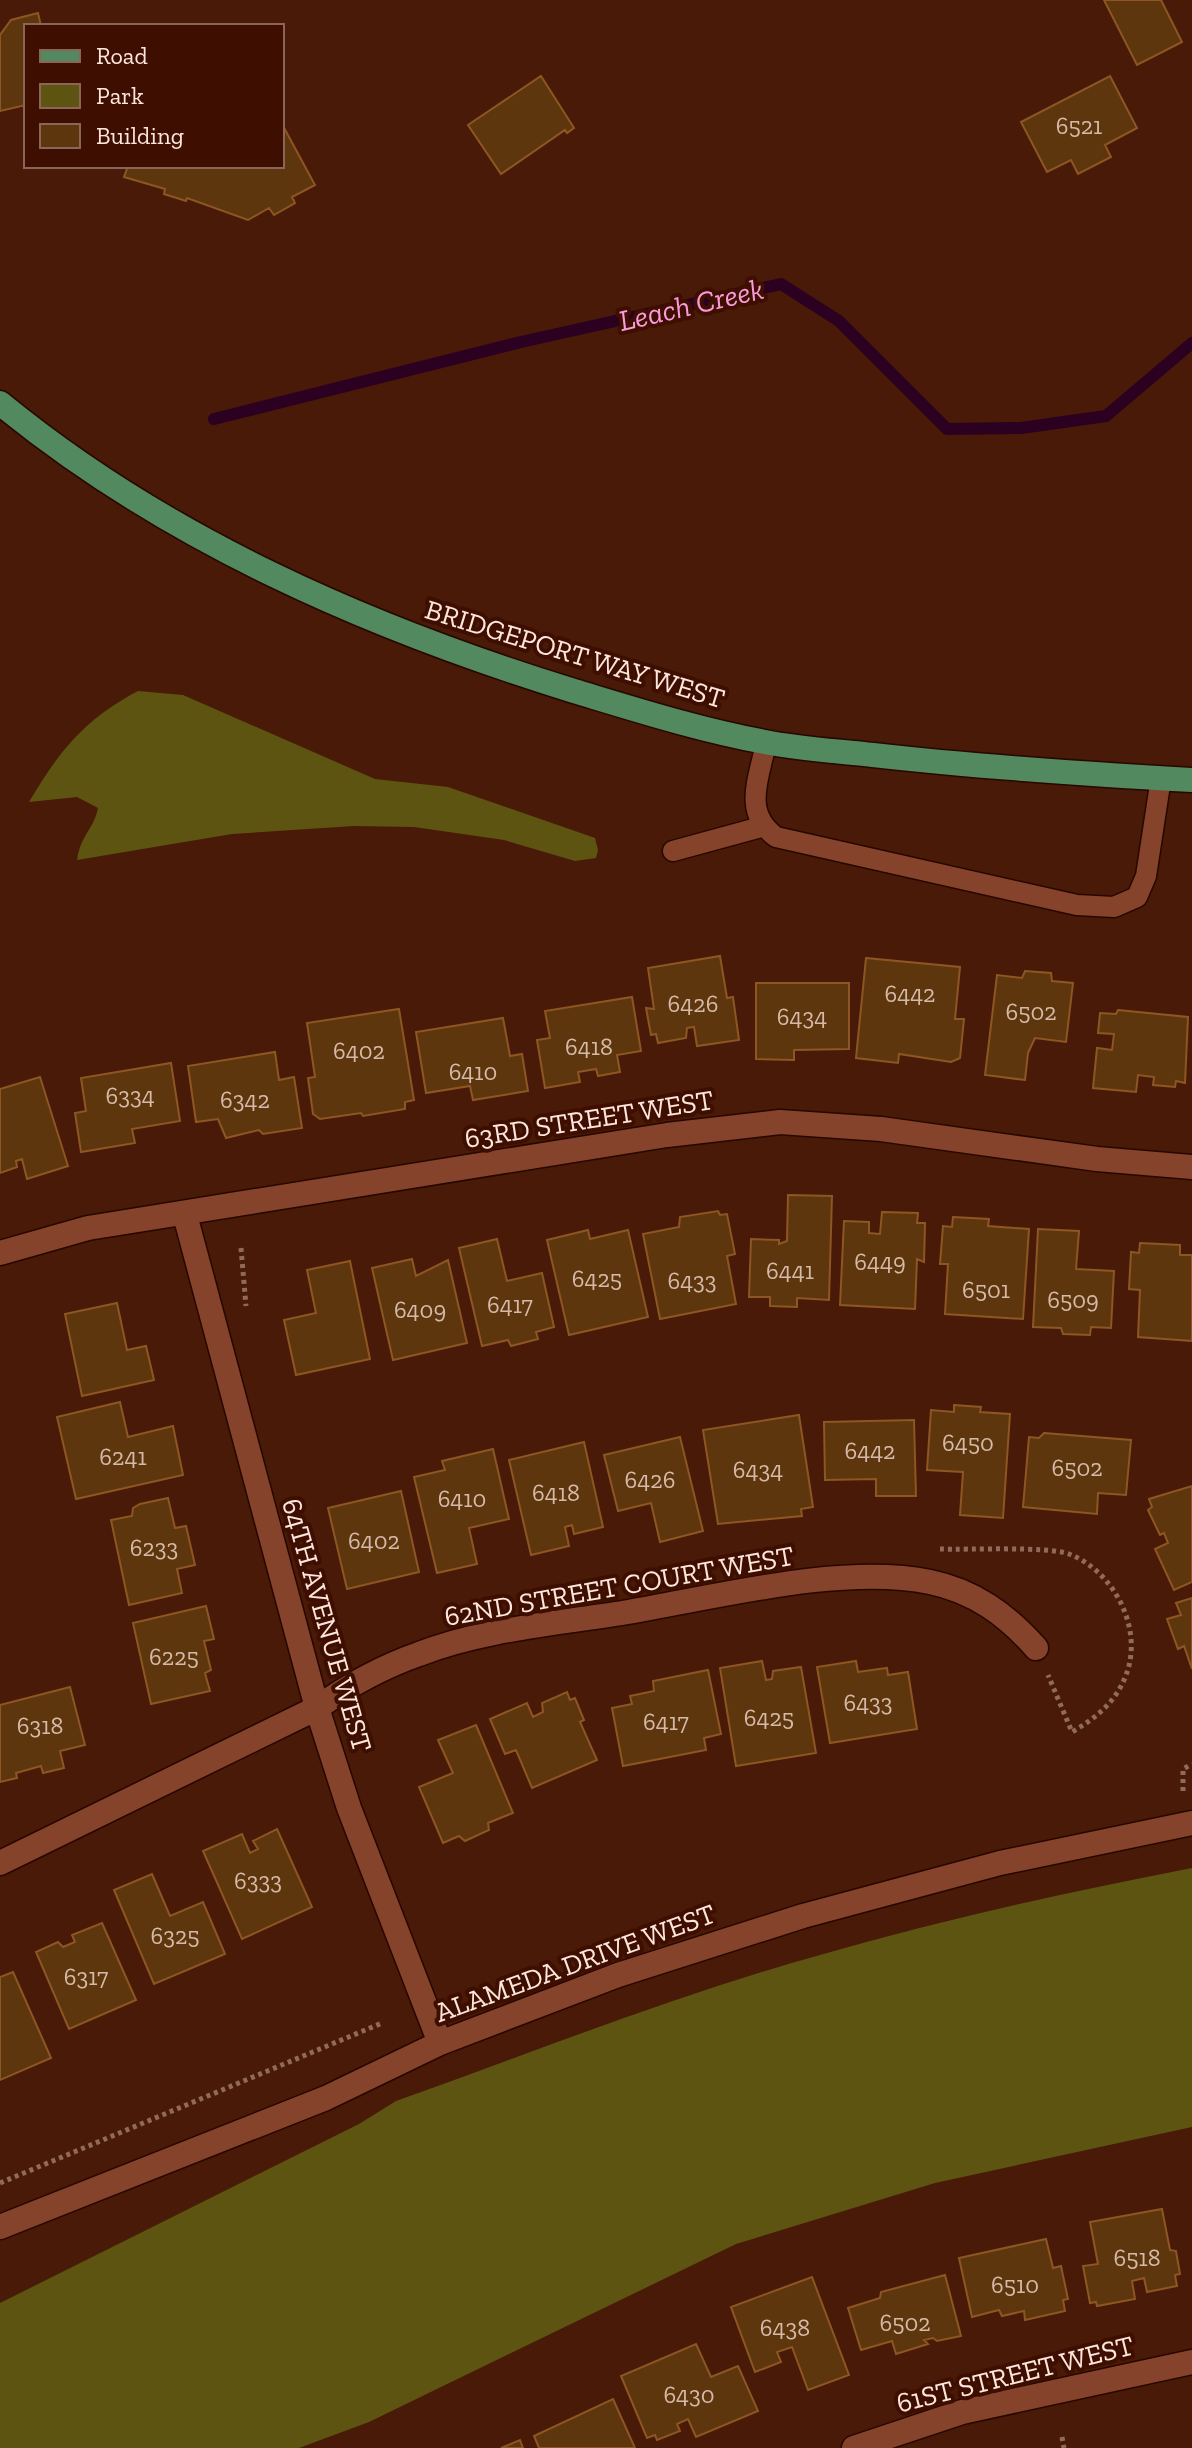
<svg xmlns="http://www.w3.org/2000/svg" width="1192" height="2448" viewBox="0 0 1192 2448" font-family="'Zilla Slab',serif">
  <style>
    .green { fill: #5e5412 }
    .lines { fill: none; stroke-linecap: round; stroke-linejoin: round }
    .stream { stroke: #2b0020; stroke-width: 12 }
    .building { fill: #5e360d; stroke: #8d5623; stroke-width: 2 }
    .lane-casing { stroke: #270700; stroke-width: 23 }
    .street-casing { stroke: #270700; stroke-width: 27 }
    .primary-casing { stroke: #270700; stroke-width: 27 }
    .path { stroke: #906a5b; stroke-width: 5; stroke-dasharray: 4 4; stroke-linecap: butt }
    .lane { stroke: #85432b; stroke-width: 20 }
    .street { stroke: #85432b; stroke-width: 24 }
    .primary { stroke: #53895e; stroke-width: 24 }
    .labels { text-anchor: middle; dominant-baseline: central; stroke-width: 8; stroke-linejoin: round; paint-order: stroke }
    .number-label { font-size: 24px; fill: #d6baa9 }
    .street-label { font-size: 28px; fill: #fee6dd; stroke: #3e0f00 }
    .water-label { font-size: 30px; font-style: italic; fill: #fb9bdb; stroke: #3e0f00 }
  </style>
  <rect width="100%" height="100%" fill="#491a07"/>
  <!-- green -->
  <path class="green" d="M138,691l45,4 192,84 73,8 147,51 3,12 -2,8 -21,3 -71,-21 -90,-13 -60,-1 -122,8 -155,26c4,-26 17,-31 21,-52l-21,-11 -48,5c30,-51 56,-83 109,-111z
    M1192,1868v259l-257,56 -199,61 -367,178 -70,26h-299v-145l359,-179 37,-23c140,-50 280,-106 424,-146 122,-35 247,-63 372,-87z"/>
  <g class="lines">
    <!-- stream -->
    <path class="stream" d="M214,419l307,-77 260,-58 58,37 108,108 74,-1 85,-12 86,-73"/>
  </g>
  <!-- building -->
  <path class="building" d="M1104,0h57l21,42 -45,23z
    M38,13l3,13h-15v79l-26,6v-76l11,-15z
    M541,76l33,52 -7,5 -2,-3 -64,44 -33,-49z
    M1110,76l27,52 -32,17 6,12 -33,17 -7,-14 -24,12 -26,-50z
    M282,124l33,61 -23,12 3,6 -21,12 -5,-7 -21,12 -61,-22 -1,3 -22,-7 1,-5 -41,-12 4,-11h154z
    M720,956l7,42 6,-1 6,43 -42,6 -3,-19 -7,1 -1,10 -28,5 -2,-9 -5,1 -5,-27 8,1 -6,-41z
    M866,958l94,9 -5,52h9l-4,39 -9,4 -52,-8 -1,9 -42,-5z
    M1025,971l26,2 1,8 21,2 -7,59 -31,-4 -7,15 -3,27 -40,-5 12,-100 25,3z
    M756,983h93v66l-55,1v10l-38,-1z
    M632,997l9,54 -24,4 3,17 -22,4 -2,-7 -18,3 2,10 -35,6 -8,-48 13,-2 -5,-27z
    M399,1009l15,91 -9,2v7l-42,7 -2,-3 -41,6 -7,-5 -5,-36 7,-1 -8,-54z
    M1118,1010l70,7 -3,66 -9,-2 -1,6 -22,-2 1,-8 -16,-2 -2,17 -43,-4 4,-40 15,2 2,-16 -16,-1 2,-20 16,1z
    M503,1018l7,38 12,-2 6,37 -55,9 -3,-14 -44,7 -10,-61z
    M275,1052l4,28 15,-3 8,51 -39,6 -4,-4 -33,8 -8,-19 -22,3 -8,-56z
    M171,1063l9,58 -48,8 3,14 -54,9 -6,-39 11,-2 -5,-33z
    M40,1077l28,89 -41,13 -5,-20 -6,2 1,6 -17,6v-84z
    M788,1195l44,1 -3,104 -32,-2v9l-27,-1v-9h-21l2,-58 28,1v4l8,-3z
    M718,1211l2,4 7,-1 8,40 -8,2 9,48 -76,15 -17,-85 36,-7 1,-10z
    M882,1212l36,1 -1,10h8l-1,39 -7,-3 -2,50 -75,-4 4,-84 25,1v11l11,1z
    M953,1217l36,2 -1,7 41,3 -6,90 -78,-5 3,-50h-8l3,-38 9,1z
    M1038,1229l41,2 -3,38 38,2 -3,57 -20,-1 -1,8 -27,-1 -2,-6 -28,-1z
    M588,1230l2,9 38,-9 20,87 -79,18 -22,-95z
    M497,1239l10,42 35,-8 12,54 -18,5 2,7 -27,7 -3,-6 -26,6 -23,-98z
    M1140,1243l40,2v10h12v86l-54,-4 2,-47 -11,-1 2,-37 8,1z
    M412,1259l4,17 32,-16 19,83 -74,17 -21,-92z
    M350,1261l20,98 -74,16 -12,-55 32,-7 -9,-43z
    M117,1303l10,47 19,-4 8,34 -72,16 -17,-82z
    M120,1402l8,35 45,-11 10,49 -107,24 -19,-82z
    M954,1405l27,2 -1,5 30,2 -7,104 -43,-3 3,-43 -36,-2 4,-60 23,2z
    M799,1415l14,92 -12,2 1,7 -84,8 -15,-94z
    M914,1420l2,76h-40v-17l-51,1 -1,-58z
    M1044,1433l87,7 -5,55 -28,-2 -1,21 -74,-7 6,-70 10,1z
    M680,1437l23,94 -43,11 -9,-39 -33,8 -14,-56z
    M584,1442l19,85 -29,7 -2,-9 -7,2 4,19 -38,9 -22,-95z
    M493,1449l16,70 -40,9 8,36 -40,9 -23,-96 31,-7 -3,-9z
    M1192,1486v96l-18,8 -19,-41 13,-6 -4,-10 -4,2 -12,-25 4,-3 -3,-8z
    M401,1491l18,81 -72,17 -19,-81z
    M168,1498l7,30 11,-2 9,39 -18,4 5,24 -53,12 -18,-85 21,-4 1,-8 7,-4z
    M1192,1598v71l-8,-23 -6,3 -11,-30 14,-4 -5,-12z
    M206,1606l8,33 -10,2 7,29 -6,3 5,18 -59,13 -18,-81z
    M762,1661l4,19 6,-1 1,-8 28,-4 15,86 -80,13 -16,-98z
    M856,1661l2,11 29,-4 1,7 20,-3 9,57 -87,14 -13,-76z
    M708,1670l13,64 -17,4 2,12 -83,16 -11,-58 20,-4 -2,-8 24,-5 -1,-10z
    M70,1687l15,58 -25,6 4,17 -21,5 -2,-7 -25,7 1,5 -17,4v-77z
    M567,1692l3,8 5,-2 9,22 -4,2 17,38 -65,28 -16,-38 -11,4 -15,-35 37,-16 6,14 10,-5 -1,-9z
    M476,1725l37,88 -25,10 1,7 -24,11 -6,-5 -16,7 -24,-56 34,-14 -15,-33z
    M277,1829l35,78 -70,32 -39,-88 39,-17 8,19 8,-4 -5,-8z
    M152,1874l18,42 33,-14 22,52 -71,30 -40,-94z
    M102,1923l34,77 -67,29 -33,-77 22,-10 5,5 12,-5 -3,-7z
    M13,1972l38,86 -51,22v-103z
    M1162,2209l8,41 6,1 4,23 -5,1 2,11 -30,6 -3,-14 -12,3 3,18 -38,7 -1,-4 -6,1 -7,-37 15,-2 -8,-42z
    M1046,2239l7,29 8,-2 7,33 -5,1 2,11 -40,9 -1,-9 -22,5 -3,-6 -27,7 -13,-59z
    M945,2275l16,61 -24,5 -4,-3 -9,2 4,4 -32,10 -4,-13 -31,9 -13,-42 32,-10 1,-6z
    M812,2277l37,98 -41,15 -16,-43 -15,5 4,10 -26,10 -24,-65z
    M696,2344l15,33 27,-11 20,45 -62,26 -8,-18 -11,5 3,7 -23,9 -2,-5 -8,3 -26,-62z
    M613,2399l22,49h-96l-5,-12z
    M520,2440l3,8h-22z"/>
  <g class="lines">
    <!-- lane casing -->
    <g class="lane-casing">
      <path id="lane" d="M766,743c-7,36 -24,69 10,94l301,68 37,2 23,-10 9,-21 15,-98
        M673,851l88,-24"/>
    </g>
    <!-- street casing -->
    <g class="street-casing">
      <path id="street" d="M185,1215l132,493 32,100 91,235
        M0,1253l88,-25 579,-93 113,-13 101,7 216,30 95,8
        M0,1863l317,-155c32,-23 65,-41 102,-54 63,-25 142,-31 209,-42 89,-15 214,-48 302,-30 44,9 77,33 106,66
        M0,2227l326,-129 114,-55 178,-68 185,-59 197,-53 192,-40
        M854,2448l108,-36 230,-50"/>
    </g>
    <!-- primary casing -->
    <g class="primary-casing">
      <path id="primary" d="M0,403c167,137 370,225 574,288 63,19 126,39 191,51 35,7 73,9 108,13 106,12 212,19 319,25"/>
    </g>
    <!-- path -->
    <path class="path" d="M241,1248l5,58
      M940,1549c29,1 106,-3 129,5 45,17 75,75 57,121 -10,27 -30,43 -54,57l-24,-57
      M1183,1791v-22l9,-5
      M0,2183l382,-160
      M1062,2437l2,11"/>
    <!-- lane -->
    <use href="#lane" class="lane"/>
    <!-- street -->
    <use href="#street" class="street"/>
    <!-- primary -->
    <use href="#primary" class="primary"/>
  </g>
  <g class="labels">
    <!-- number labels -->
    <g class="number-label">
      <text x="1079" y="125">6521</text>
      <text x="910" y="993">6442</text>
      <text x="693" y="1003">6426</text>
      <text x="1031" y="1011">6502</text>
      <text x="802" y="1016">6434</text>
      <text x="589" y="1046">6418</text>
      <text x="359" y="1050">6402</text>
      <text x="473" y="1071">6410</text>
      <text x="130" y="1095">6334</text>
      <text x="245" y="1099">6342</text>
      <text x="880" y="1261">6449</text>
      <text x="790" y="1270">6441</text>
      <text x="597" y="1278">6425</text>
      <text x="692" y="1280">6433</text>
      <text x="986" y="1289">6501</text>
      <text x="1073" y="1299">6509</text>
      <text x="510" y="1304">6417</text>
      <text x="420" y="1309">6409</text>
      <text x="968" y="1442">6450</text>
      <text x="870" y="1450">6442</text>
      <text x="123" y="1456">6241</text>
      <text x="1077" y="1467">6502</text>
      <text x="758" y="1469">6434</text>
      <text x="650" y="1479">6426</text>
      <text x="556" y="1492">6418</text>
      <text x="462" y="1498">6410</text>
      <text x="374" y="1540">6402</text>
      <text x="154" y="1547">6233</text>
      <text x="174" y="1656">6225</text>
      <text x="868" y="1702">6433</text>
      <text x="769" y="1717">6425</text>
      <text x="666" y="1721">6417</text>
      <text x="40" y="1725">6318</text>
      <text x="258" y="1880">6333</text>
      <text x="175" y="1935">6325</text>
      <text x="86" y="1976">6317</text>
      <text x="1137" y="2257">6518</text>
      <text x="1015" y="2284">6510</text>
      <text x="905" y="2322">6502</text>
      <text x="785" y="2327">6438</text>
      <text x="689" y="2394">6430</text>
    </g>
    <!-- street labels -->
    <g class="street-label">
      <text transform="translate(575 654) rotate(17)">BRIDGEPORT WAY WEST</text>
      <text transform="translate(589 1119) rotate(-9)">63RD STREET WEST</text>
      <text transform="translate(619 1586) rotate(-10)">62ND STREET COURT WEST</text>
      <text transform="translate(327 1625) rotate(74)">64TH AVENUE WEST</text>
      <text transform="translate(575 1963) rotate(-20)">ALAMEDA DRIVE WEST</text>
      <text transform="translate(1015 2374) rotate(-14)">61ST STREET WEST</text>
    </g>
    <!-- water labels -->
    <g class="water-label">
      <text transform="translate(691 305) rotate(-13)">Leach Creek</text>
    </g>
  </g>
  <!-- legend -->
  <rect x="24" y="24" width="260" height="144" fill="#3e0f00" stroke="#8b6558" stroke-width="2"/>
  <rect x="40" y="50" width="40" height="12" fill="#53895e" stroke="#8b6558" stroke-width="2"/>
  <text x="96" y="64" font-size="24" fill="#fee6dd">Road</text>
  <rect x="40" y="84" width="40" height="24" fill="#5e5412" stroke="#8b6558" stroke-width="2"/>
  <text x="96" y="104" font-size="24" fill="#fee6dd">Park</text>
  <rect x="40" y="124" width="40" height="24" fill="#5e360d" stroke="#8b6558" stroke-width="2"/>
  <text x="96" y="144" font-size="24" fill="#fee6dd">Building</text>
</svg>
